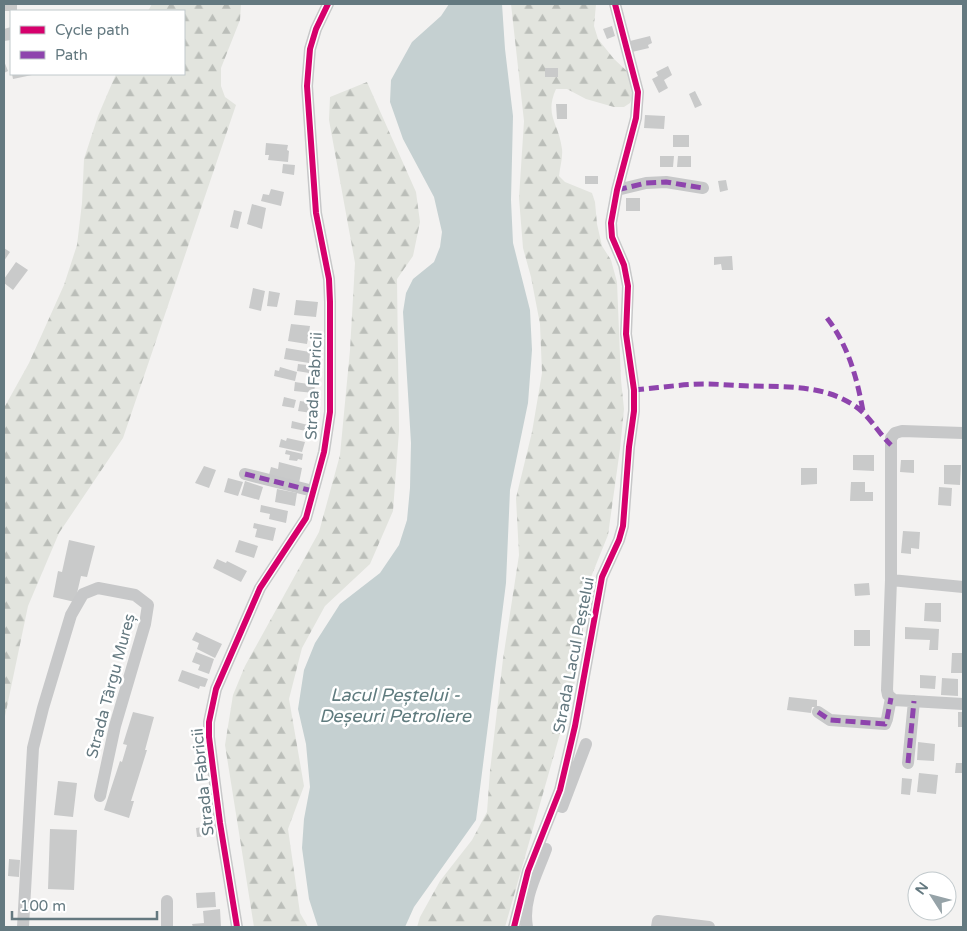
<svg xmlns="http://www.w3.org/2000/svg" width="967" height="931" viewBox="0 0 967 931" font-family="'Varela Round',sans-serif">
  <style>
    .forest { fill: url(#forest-firs) }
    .water { fill: #c5d0d1 }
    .building { fill: #c9caca }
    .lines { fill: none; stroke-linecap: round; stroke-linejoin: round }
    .minor { stroke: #c7c8c9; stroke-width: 12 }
    .quiet { stroke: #8e44ad; stroke-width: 5; stroke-dasharray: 10 5; stroke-linecap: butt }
    .cycleway-casing { stroke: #fff; stroke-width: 9 }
    .cycleway { stroke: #d6006c; stroke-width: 6 }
    .labels { text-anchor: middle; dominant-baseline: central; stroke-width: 5; stroke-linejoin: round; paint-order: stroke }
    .street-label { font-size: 16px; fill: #647980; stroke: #fff }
    .water-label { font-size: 18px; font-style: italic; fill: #5f7b7e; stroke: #fff }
  </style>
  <defs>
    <pattern id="forest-firs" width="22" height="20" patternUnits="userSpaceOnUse" patternTransform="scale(1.25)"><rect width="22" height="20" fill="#e2e4de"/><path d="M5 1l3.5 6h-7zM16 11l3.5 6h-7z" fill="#bbbeb9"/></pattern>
  </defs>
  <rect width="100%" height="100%" fill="#f3f2f1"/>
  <!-- forest -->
  <path class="forest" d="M152,4h89l-1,16 -19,48v18l4,11 11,8 -113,333 -64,95 -31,73 -24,115v-313l25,-45 35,-78 13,-40 5,-42 2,-44 14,-43 18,-42h68v-63h-36z
    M511,4h85l-2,22 4,13 16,20 15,14 5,20 -4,10 -6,4h-10l-28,-8 -19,-10h-11c-12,27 3,34 6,60 1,8 -2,18 -3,27l6,6 27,11 3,9 2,22 5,22 9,14 6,22 4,98 3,29 -4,40 -12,86 -17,42 -16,104 -70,246h-88l3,-10 20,-36 32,-41 15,-28 3,-41 13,-112 16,-104 -3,-57 16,-66 10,-59 -2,-49 -9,-47 -8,-29 -4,-50 5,-77z
    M367,82l49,110 4,30 -7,34 -16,23 2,152 -6,80 -23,53 -45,42 -23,42 -13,51 15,87 -16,43 12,84 8,14h-54l-29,-182 8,-50 12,-29 74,-134 21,-77 10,-105 5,-87 -26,-143 1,-23z"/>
  <!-- water -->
  <path class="water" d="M449,4h53l3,45 8,67 -2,84 2,43 17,67 2,40 -4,53 -18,87 -4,93 -30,237 -62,87 -9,20h-87l-9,-28 -7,-51 2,-29 6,-32 -4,-43 -8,-35 6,-39 11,-27 25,-39 40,-31 19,-28 8,-25 3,-32 1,-45 -8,-131 3,-19 7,-14 21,-17 6,-15 2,-15 -8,-35 -31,-58 -13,-37 1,-22 21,-38 29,-26z"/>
  <!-- building -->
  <path class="building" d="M4,4h13v7h-13z
    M612,26l3,10 -8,3 -4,-10z
    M11,27v13l-7,1v-12z
    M650,36l2,7 -4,2 1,3 -17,4 -2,-11z
    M4,61l4,10 -4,2z
    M668,66l4,9 -8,5 4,8 -9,5 -7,-14 6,-3 -2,-4z
    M545,68h13v9h-13z
    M12,74h20v1l-19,4z
    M695,91l7,14 -7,3 -6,-14z
    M556,104h11v15h-10z
    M645,115l20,1 -1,13 -20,-1z
    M673,135h16v12h-16z
    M266,143l22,2 -1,5 2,1 -1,11 -20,-2 1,-5h-4z
    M660,156h14l-1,11h-13z
    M678,156h13v11h-14z
    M283,164l12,1 -1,10 -12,-2z
    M585,176h13v8h-13z
    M726,180l2,10 -8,2 -2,-11z
    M271,189l13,3 -3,14 -20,-5 2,-7 6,1z
    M626,198h14v13h-14z
    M252,204l14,4 -4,21 -15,-5z
    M234,210l8,2 -4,17 -8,-2z
    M4,248l6,4 -6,9z
    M732,256l1,14h-11l-1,-6 -7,1v-8z
    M16,262l12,8 -15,20 -9,-7v-4z
    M253,288l12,3 -4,20 -12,-3z
    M269,291l11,2 -3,14 -10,-1z
    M296,300l22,2 -2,15 -22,-2z
    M291,324l19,2 -3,18 -19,-3z
    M286,348l24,4 -1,11 -25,-4z
    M298,364l18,2 -1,8 -18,-3z
    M280,367l17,5 -2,9 -21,-5 1,-6 4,1z
    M295,382l20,3 -1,8 -20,-2z
    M284,397l12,3 -2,8 -12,-2z
    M300,401l19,3 -1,10 -20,-3z
    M292,421l16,4 -2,6 -15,-3z
    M287,438l18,4 -3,10 -23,-5 2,-8 5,2z
    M286,450l17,4 -1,6 -4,-1 -1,2 -8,-1 1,-5 -5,-1z
    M853,455h21v16l-21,-1z
    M901,460h13v13l-14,-1z
    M279,462l23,6 -3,15 -30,-8 2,-8 7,2z
    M944,465h17l-1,20 -16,-1z
    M204,466l12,4 -7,18 -14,-5z
    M801,468h16v16l-16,1z
    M228,478l15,4 -5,14 -14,-4z
    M245,481l18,6 -4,13 -18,-5z
    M851,482h14v10h8v9h-23z
    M939,487l13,1 -1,18 -13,-1z
    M277,489l20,4 -2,13 -20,-4z
    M261,505l27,6 -2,12 -17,-4 1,-5 -10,-2z
    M254,523l22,5 -3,13 -18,-4 2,-8 -4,-1z
    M903,531l17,1 -1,17 -8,-1v6l-10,-1z
    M69,540l26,6 -8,31 -6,-1 -6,26 -22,-5 5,-26 4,1z
    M239,540l19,6 -4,12 -19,-6z
    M217,559l9,4 1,-2 20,10 -6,11 -28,-14z
    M869,583l1,12 -15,1 -1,-12z
    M925,603h16v19l-17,-1z
    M905,627l34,2 -1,21h-9l1,-10 -25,-1z
    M854,630h16v16h-16z
    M196,632l26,12 -7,14 -18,-9 2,-6 -7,-3z
    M196,652l18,7 -5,15 -11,-4 2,-5 -8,-3z
    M952,653h11l-1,20h-11z
    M182,670l26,9 -3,8 -5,-1 -1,3 -21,-8z
    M920,675l16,1 -1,13 -15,-1z
    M942,678l16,1v17l-17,-1z
    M789,697l28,3v7h-5l-1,6 -24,-3z
    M133,712l21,5 -9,33h2l-16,51h3l-5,17 -25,-8 16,-49 2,1 5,-17 -4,-1z
    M958,712h5v15h-5z
    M918,742l17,2 -1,17 -17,-1z
    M956,763h7v10h-8z
    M919,773l19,2 -2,19 -19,-2z
    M902,778l10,1 -2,16 -9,-1z
    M58,781l19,2 -4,34 -19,-2z
    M207,826l1,10 -11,1 -1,-9z
    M50,829l27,1 -3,60 -26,-1z
    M9,859l11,1 -1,17 -11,-1z
    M215,892l1,15 -19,1 -1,-15z
    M220,909l1,18h-28l-1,-3 12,-1 -1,-12z"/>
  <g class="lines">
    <!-- minor -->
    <path class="minor" d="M617,190l29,-7 20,-1 37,6
      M963,433l-61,-2 -7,2 -4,5v142l-4,110 1,5 6,5 69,4
      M245,474l68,17
      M891,580l72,7
      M818,712l12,8 55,4 2,-5 4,-21
      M908,763l6,-62
      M562,807l24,-63
      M23,927l10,-179 10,-40 28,-93 12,-21 15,-6 37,7 13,10 -3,19 -30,102 -15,70
      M167,927v-26
      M237,927l-17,-104 -11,-86v-15l7,-33 44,-101 46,-70 18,-66 6,-40v-110l-1,-23 -13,-66 -9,-127 3,-37 6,-20 12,-25
      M514,927l14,-56 32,-81 15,-64 27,-149 17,-37 4,-14 6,-79 5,-36v-21l-8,-56 2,-48 -4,-21 -12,-28 -1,-14 6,-33 19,-72 2,-26 -23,-88
      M527,927c-5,-27 10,-53 19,-78
      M657,927l1,-6 51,6"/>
    <!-- quiet -->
    <path class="quiet" d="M617,190l29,-7 20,-1 37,6
      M827,318c21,27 30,60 36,93
      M634,390c24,-2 48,-6 72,-6 15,0 31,2 46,2 36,1 72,-1 103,20 15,10 23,27 36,39
      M245,474l68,17
      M818,712l12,8 55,4 2,-5 4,-21
      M908,763l6,-62"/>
    <!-- cycleway casing -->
    <g class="cycleway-casing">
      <path id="cycleway" d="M237,927l-17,-104 -11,-86v-15l7,-33 44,-101 46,-70 18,-66 6,-40v-110l-1,-23 -13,-66 -9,-127 3,-37 6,-20 12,-25
        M514,927l14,-56 32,-81 15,-64 27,-149 17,-37 4,-14 6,-79 5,-36v-21l-8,-56 2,-48 -4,-21 -12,-28 -1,-14 6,-33 19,-72 2,-26 -23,-88"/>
    </g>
    <!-- cycleway -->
    <use href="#cycleway" class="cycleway"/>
  </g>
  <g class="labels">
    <!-- street labels -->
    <g class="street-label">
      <text transform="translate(314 386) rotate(-87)">Strada Fabricii</text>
      <text transform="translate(574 655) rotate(-79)">Strada Lacul Peștelui</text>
      <text transform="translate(111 686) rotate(-75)">Strada Târgu Mureș</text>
      <text transform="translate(203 782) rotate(-96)">Strada Fabricii</text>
    </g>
    <!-- water labels -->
    <g class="water-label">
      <text x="395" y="695">Lacul Peștelui -<tspan x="395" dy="21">Deșeuri Petroliere</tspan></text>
    </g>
  </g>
  <!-- border -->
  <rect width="967" height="931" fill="none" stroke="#647980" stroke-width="10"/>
  <!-- legend -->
  <rect x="10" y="10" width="175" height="65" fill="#ffffff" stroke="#c1c9cc"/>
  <rect x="20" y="26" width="25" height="8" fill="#d6006c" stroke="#c1c9cc"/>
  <text x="55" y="35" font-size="15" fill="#647980">Cycle path</text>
  <rect x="20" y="51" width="25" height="8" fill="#8e44ad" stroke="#c1c9cc"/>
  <text x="55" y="60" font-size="15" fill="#647980">Path</text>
  <!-- north arrow -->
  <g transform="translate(932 896) rotate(306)"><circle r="24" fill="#ffffff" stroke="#c1c9cc"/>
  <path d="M0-4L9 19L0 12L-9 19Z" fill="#96a3a8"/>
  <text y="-8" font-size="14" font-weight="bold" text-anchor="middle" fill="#647980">N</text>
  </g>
  <!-- scale -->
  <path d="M12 911v8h145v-8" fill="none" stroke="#647980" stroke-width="2.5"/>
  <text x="20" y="911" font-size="15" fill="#647980" stroke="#ffffff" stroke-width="4" paint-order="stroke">100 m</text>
</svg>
